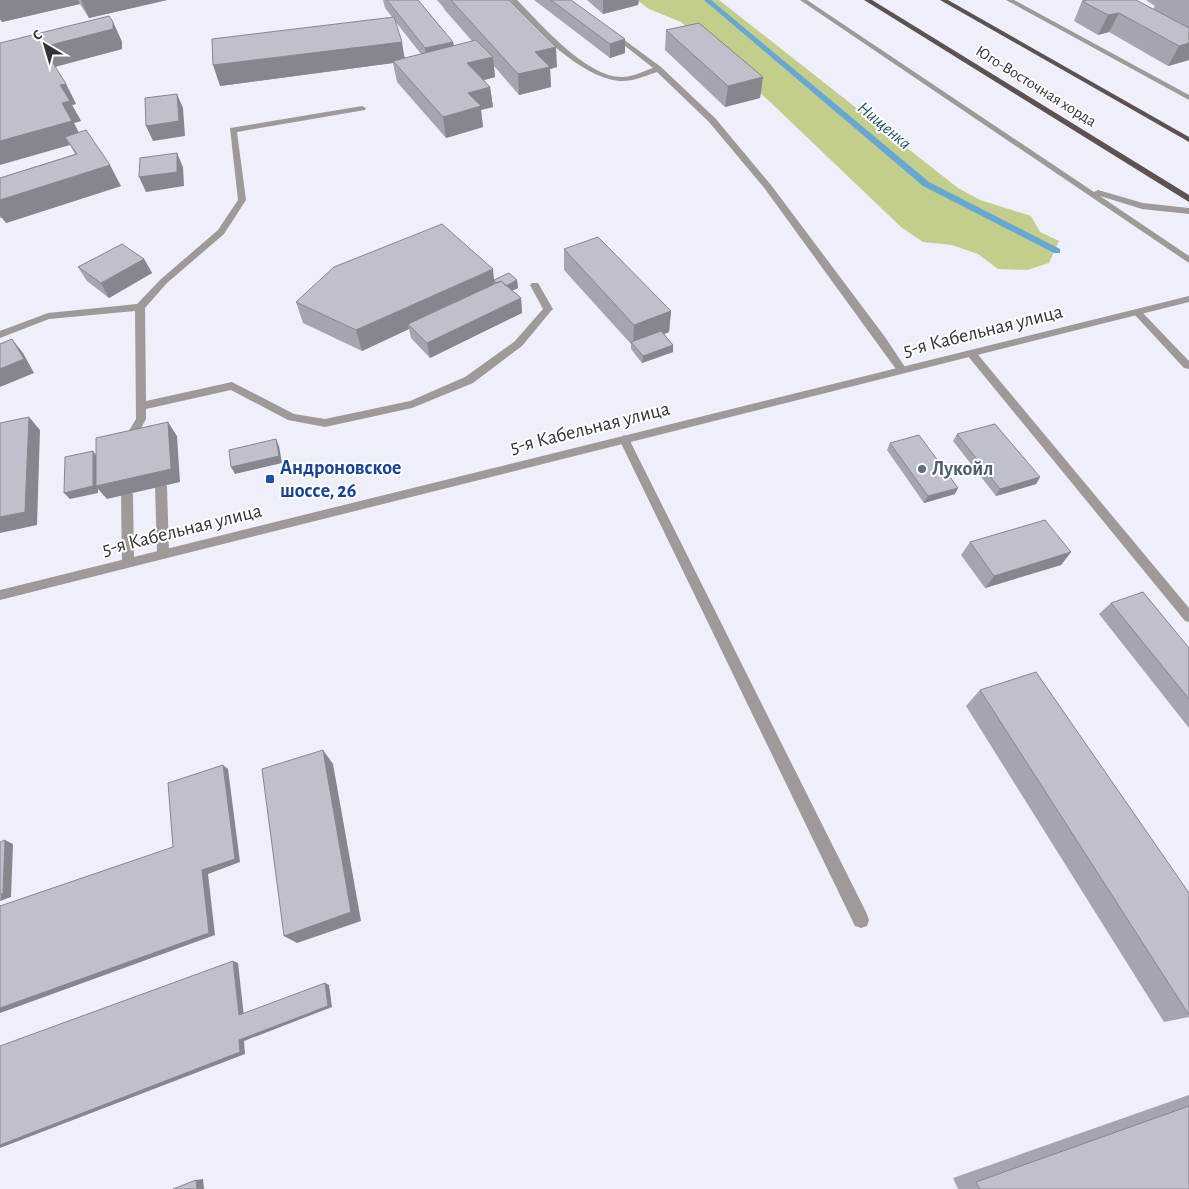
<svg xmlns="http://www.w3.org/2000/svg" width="1189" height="1189" viewBox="0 0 1189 1189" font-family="'Alegreya Sans',sans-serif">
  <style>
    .green { fill: #c3cd8c }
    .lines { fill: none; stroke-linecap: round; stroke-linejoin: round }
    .stream { fill: #66a7d3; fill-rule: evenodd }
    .service { fill: #9f9997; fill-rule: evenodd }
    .tertiary { fill: #9f9997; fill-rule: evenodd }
    .primary { fill: #5d5250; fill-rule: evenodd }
    .wall { fill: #a4a5af; fill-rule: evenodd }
    .shaded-wall { fill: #86868f }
    .building { fill: #bfc0cc; stroke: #86868f }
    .service-dot { fill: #5c6f8a; stroke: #fff; stroke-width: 2 }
    .transit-dot { fill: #1a4fb4; stroke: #fff; stroke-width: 2 }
    .labels { text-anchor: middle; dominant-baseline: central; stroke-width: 4; stroke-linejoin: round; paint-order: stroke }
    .far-street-label { font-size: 16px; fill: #323237; stroke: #fff }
    .far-water-label { font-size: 18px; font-style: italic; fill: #1f5170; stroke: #fff }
    .street-label { font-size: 20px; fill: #323237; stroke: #fff }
    .transit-label { font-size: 20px; font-weight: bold; fill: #164399; stroke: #fff; text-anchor: start }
    .service-label { font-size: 20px; font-weight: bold; fill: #4e5e75; stroke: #fff; text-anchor: start }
  </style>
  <rect width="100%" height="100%" fill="#eeeffb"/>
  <!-- green -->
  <path class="green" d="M637,0h82l239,188 22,12 51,16 9,16 19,9 -10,22 -22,7 -29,-1 -20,-15 -26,-9 -29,-3 -22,-15 -133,-127 -87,-78 -32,-13z"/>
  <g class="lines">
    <!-- stream -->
    <path class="stream" d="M704,0h7l218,182 131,67v4h-6l-131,-67z"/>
    <!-- service -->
    <path class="service" d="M510,0h7c24,24 69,77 105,77 11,0 21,-6 31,-9l-43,-34 5,-1 46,34 54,51 56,67 114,152 22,33 -1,2h-8l-133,-183 -56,-67 -52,-50c-12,4 -25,10 -38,9 -39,-4 -85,-52 -109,-81z
      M362,106l4,2 -1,2 -128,22 9,68 -22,34 -57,49 -22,25 1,93 86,-19 62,32 31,5 85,-18 55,-24 49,-35 29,-33 -13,-24 2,-2h6l15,26 -2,2 -29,35 -49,37 -61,25 -87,19 -37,-7 -57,-30 -85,19v10l-15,28 -4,1 -6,-4 15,-25 -1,-108 -86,8 -49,19v-7l48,-18 89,-9 24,-25 57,-49 20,-30 -8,-72z
      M1137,309l3,1 49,51v8l-5,-1 -50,-54 -2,-2z
      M971,350l4,1 214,257v14l-4,-1 -218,-266 -1,-2z
      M624,435l5,4 238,475 2,6 -2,6 -6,2 -6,-2 -236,-487z
      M161,482l6,4 2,67 -2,3h-8l-2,-3 -2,-67z
      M127,490l6,4 1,68 -2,4h-8l-2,-4 -1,-68z"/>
    <!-- tertiary -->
    <path class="tertiary" d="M800,0h7l287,192 4,-2 45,13 46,5v6l-47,-5 -42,-13 89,60v7z
      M1006,0h8l175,95v5z
      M1189,296v6l-1189,298v-10z"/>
    <!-- primary -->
    <path class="primary" d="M864,0h8l317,195v7z
      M940,0h8l241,137v5z"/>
  </g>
  <!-- wall -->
  <path class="wall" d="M0,0h167l-78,18 -9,-14 -78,18 -2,-3z
    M383,0h35l35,42 1,4 18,-5 -28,-32v-1l-7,-8h72l48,67 -7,2 1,18 -32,8 -25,-29 1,11 -11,3 6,7 3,20 -12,3 2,17 -37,11 -49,-56 -4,-19 -173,23 172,-69 -7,-9zM395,21l26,33 -16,4z
    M534,0h37l54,53 -15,5z
    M587,0h52l-1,5 -35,9z
    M1146,0h43v60l-21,6 -59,-34 -11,3 -24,-14 8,-20 71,8 2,-3z
    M113,22l9,20v7l-67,18 11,17 10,20 -4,1 9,16 -7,2 5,10 42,53 -115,37 -4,-5h-2v-40l75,-24 -5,-9 -70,-102z
    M666,30l97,47 -3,21 -35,9 -60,-57z
    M564,249l107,62 -2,21 -5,2 9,11v7l-31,11 -11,-14v-5l-67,-74z
    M144,259l8,14 -43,25 -22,-17 -9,-14z
    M494,280h23l1,8 -6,3 9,7 1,15 -92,45 -19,-20 -2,-9 -47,22 -59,-28 -7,-21 198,-18z
    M957,434l83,43 -4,7 -40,12 -43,-55z
    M890,443l65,51 -31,9 -37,-53z
    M970,542l101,10 -10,13 -76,23 -24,-33z
    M1111,603l78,45v80l-90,-114z
    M980,690l209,203v124l-25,5 -198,-316z
    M1189,1095v94h-231l-5,-11z"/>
  <!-- shaded-wall -->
  <path class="shaded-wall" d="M0,0h78l2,4 -78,18 -2,-3z
    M81,0h86l-78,18z
    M603,0h36l-1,5 -35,9z
    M1119,13l-10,19 -11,3 10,-20z
    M113,22l9,20v7l-68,18 -11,-20z
    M625,39v14l-15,5v-14z
    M402,42l3,20 -12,-1v2l-173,23 -7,-21z
    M453,42l2,13 -28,7 -2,-14z
    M1189,43v17l-21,6 11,-20z
    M556,47l1,20 -7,2 1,18 -32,8 -1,-21 17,-22z
    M493,57l2,20 -25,7 -3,-21z
    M763,77l-3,21 -35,9 3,-21z
    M66,84l10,20 -4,1 9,16 -7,2 9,18 -18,-4 5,8 -70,20v-24l60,-56z
    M490,87l3,20 -12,3 2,17 -37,11 -3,-21 25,-24z
    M177,94l6,14 2,28 -32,5 -7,-15z
    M177,153l6,14 1,19 -38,6 -7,-15z
    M110,165l11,21 -115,37 -6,-8v-15z
    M144,259l8,14 -43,25 -8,-15z
    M493,269l2,21 -87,34 1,5 -47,22 -6,-21z
    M517,280l1,8 -15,7 -1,-8z
    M521,298l1,15 -92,45 -3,-15z
    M671,311l-2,21 -35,14 -1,-1 1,-20z
    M12,339l11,14 11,20 -34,14v-18z
    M673,345v7l-31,11 1,-7z
    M29,417l11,13 -3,95 -37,8v-16z
    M168,422l9,14 3,46 -73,17 -9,-10v4l-28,6 -6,-6 29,-42 5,7z
    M276,439l3,7 3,17 -47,11 -4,-7z
    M1040,477l-4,7 -40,12 4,-7z
    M958,488l-3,6 -31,9 4,-7z
    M1071,552l-10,13 -76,23 9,-12z
    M323,750l10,14 28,157 -64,22 -13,-7z
    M223,765l5,4 12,93 -32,12 7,61 -215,78v-5l202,-138z
    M5,840l8,4 -2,53 -11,4z
    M233,961l5,2 6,54 -5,-2z
    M325,983l4,2 3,22 -88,34 1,13 -245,94v-3l239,-105z
    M203,1179l1,10h-7l-1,-9z"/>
  <!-- building -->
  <path class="building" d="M387,0h31l35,42 -28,6z
    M451,0h58l47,47 -21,5 15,15 -32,7z
    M551,0h20l54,39 -15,5z
    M1088,0h48l53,28v15l-10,3 -60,-33 -11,2 -26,-14z
    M109,16l4,6v7l-70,18 23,37 -6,1 10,16 -8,2 10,18 -72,20v-98z
    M394,17l8,25 -189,23 -1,-26z
    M699,23l64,54 -35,9 -62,-56z
    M476,40l17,17 -26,6 23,24 -22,6 13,13 -38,11 -50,-56z
    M177,94l2,27 -33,5 -1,-28z
    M86,130l24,35 -110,35v-22l77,-24 -12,-17z
    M177,153v19l-38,5 1,-19z
    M442,224l51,45 -137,61 -60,-28 38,-35z
    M598,237l73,74 -37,14 -70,-76z
    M122,244l22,15 -43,24 -23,-16z
    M509,273l8,7 -11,6 -5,-5 -4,2 -3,-3z
    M501,281l20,17 -94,45 -19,-19z
    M661,331l12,14 -30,11 -12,-14z
    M12,339l12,20 -24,10v-25z
    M29,417l-4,95 -25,5v-94z
    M168,422l3,47 -75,17v-48z
    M995,424l45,53 -40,12 -43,-55z
    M919,435l39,53 -30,8 -38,-53z
    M276,439l3,17 -48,11 -2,-17z
    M93,451v35l-29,7 1,-36z
    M1045,520l26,32 -77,24 -24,-34z
    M1143,592l46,56v51l-78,-96z
    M1036,672l153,221v122l-209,-325z
    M323,750l28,162 -67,24 -22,-167z
    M223,765l12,94 -33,11 7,63 -209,75v-102l173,-59 -5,-64z
    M5,840l-2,54h-3v-52z
    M233,961l6,54 86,-32 3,23 -89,34 1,12 -240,93v-99z
    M1189,1106v83h-209l-4,-7z
    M196,1180l1,9h-24z"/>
  <!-- markers -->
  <circle class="service-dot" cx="922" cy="469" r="5"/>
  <rect class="transit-dot" x="265" y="474" width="10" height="10" rx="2.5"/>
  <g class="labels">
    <!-- far-street labels -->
    <g class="far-street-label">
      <text transform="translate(1036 86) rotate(32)">Юго-Восточная хорда</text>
    </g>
    <!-- far-water labels -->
    <g class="far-water-label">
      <text transform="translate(884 126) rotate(40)">Нищенка</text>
    </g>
    <!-- street labels -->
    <g class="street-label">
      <text transform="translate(983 331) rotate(-14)">5-я Кабельная улица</text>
      <text transform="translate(590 428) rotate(-14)">5-я Кабельная улица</text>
      <text transform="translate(182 530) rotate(-14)">5-я Кабельная улица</text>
    </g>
    <!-- transit labels -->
    <g class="transit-label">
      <text x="280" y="468">Андроновское<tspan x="280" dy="23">шоссе, 26</tspan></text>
    </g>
    <!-- service labels -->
    <g class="service-label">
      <text x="932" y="469">Лукойл</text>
    </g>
  </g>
  <!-- north arrow -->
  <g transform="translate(45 45) rotate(322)" stroke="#ffffff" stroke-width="4" paint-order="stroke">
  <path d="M0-4L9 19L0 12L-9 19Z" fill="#323237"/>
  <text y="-8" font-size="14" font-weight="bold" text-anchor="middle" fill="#323237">С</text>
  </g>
</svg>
